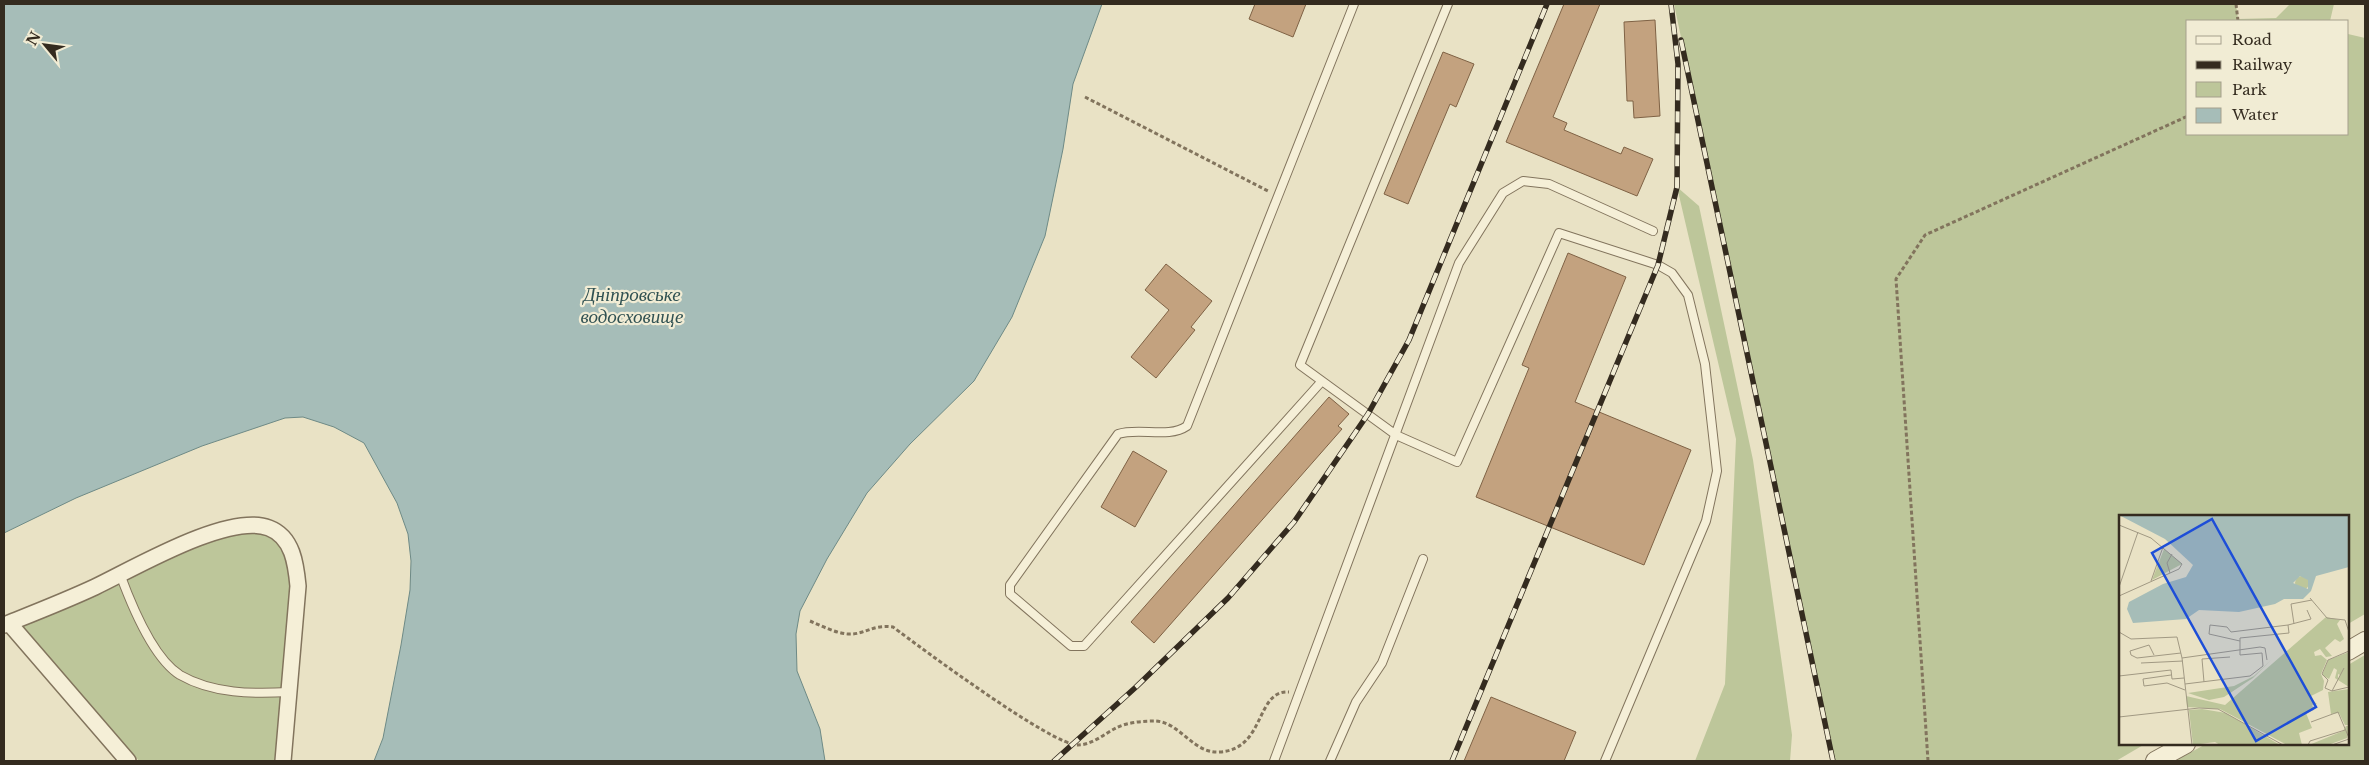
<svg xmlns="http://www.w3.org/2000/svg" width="2369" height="765" viewBox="0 0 2369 765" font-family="'Libre Baskerville',serif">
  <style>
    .green { fill: #bdc69a }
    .water { fill: #a6bdb8; stroke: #6e8a86 }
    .building { fill: #c3a27f; stroke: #7f6245 }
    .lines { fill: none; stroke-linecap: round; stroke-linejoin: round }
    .service-casing { stroke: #82745d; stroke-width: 10 }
    .minor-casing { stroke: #82745d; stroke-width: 18 }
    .tertiary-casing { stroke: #82745d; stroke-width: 20 }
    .path { stroke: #82745d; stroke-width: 3; stroke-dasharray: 4 2.5; stroke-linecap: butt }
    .service { stroke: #f5efd7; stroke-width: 8 }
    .minor { stroke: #f5efd7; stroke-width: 15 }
    .tertiary { stroke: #f5efd7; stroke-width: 18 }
    .rail-casing { stroke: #342b1f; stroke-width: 5.5 }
    .rail { stroke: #f1ecd4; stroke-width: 4; stroke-dasharray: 11; stroke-linecap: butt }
    .labels { text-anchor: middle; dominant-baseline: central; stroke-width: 4.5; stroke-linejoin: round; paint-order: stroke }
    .water-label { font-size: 19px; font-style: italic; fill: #305152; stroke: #f1ecd4 }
    .inset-road { fill: none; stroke: #a19983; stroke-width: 1 }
    .view { fill: #1d4ed8; fill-opacity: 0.15; stroke: #1d4ed8; stroke-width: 2.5 }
    .inset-edge { fill: none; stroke: #342b1f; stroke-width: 2.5 }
  </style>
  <rect width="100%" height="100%" fill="#e9e2c5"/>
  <!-- green -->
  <path class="green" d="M1674,4h562l2,15 38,-1 14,-14h44l-4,17h-142v113h160v-100l17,4v576l-17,10v-108h-228v228h25l-29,17h-283z
    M1677,187l22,19 54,254 39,275 -2,26h-95l30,-77 11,-245z
    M242,531c7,0 18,-1 25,2 19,8 22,36 24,53l-15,175h-137l-117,-134 163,-76z
    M2365,655v106h-190l31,-17h142v-79z"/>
  <!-- water -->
  <path class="water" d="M4,4h1098l-29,80 -10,65 -18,87 -33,81 -38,64 -64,63 -43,49 -40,66 -27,52 -4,23 1,37 23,58 5,32h-451l9,-23 18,-93 9,-55 1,-29 -3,-27 -11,-31 -33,-60 -30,-16 -31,-10 -18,1 -83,28 -126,52 -72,35z"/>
  <!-- building -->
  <path class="building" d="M1255,4h51l-13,33 -44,-18z
    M1564,4h36l-47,113 14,6 -3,7 57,24 3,-7 29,12 -16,37 -131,-54z
    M1655,20l5,96 -26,2 -1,-17h-6l-3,-79z
    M1443,52l31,12 -18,43 -6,-3 -42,100 -24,-10z
    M1568,253l58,24 -51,125 116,48 -47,115 -168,-68 53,-129 -7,-3z
    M1166,264l46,37 -21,26 4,3 -39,48 -25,-21 38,-47 -24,-20z
    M1329,397l20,17 -11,12 4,3 -188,214 -23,-21z
    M1133,451l34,20 -32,56 -34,-20z
    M1491,697l85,35 -12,29h-100z"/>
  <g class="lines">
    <!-- service casing -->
    <g class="service-casing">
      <path id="service" d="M1448,4l-148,361 96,70 61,27 102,-229 99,32 14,8 16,22 17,69 12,107 -11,50 -101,240
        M1322,381l-238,265h-13l-61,-52v-9l108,-151c22,-7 50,5 69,-8l167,-422
        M120,574c11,30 33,84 60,101 33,19 73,19 109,17
        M1274,761l185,-498 44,-70 20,-12 26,3 104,47
        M1330,761l26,-59 26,-39 41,-104"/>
    </g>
    <!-- minor casing -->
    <g class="minor-casing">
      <path id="minor" d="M9,623l119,138
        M4,625c30,-12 61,-24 91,-38 38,-18 134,-75 174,-59 24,9 27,37 29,58l-15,175"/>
    </g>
    <!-- tertiary casing -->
    <g class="tertiary-casing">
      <path id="tertiary" d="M2348,651l17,-10
        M2155,761l31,-17"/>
    </g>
    <!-- path -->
    <path class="path" d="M2236,4l2,17
      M1085,97l183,94
      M810,621c12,5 25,12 38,13 17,1 24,-10 45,-7 28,21 160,119 185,118 14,0 26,-11 38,-17 11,-6 28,-7 40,-7 25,2 37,33 64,31 46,-3 35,-62 69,-60
      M1928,761l-32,-482 29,-44 263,-119"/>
    <!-- service -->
    <use href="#service" class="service"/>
    <!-- minor -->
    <use href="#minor" class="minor"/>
    <!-- tertiary -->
    <use href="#tertiary" class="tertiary"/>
    <!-- rail casing -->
    <g class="rail-casing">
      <path id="rail" d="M1681,40l152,721
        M1054,761l82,-74 92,-89 66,-76 74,-108 41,-74 138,-336
        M1452,761l206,-496 19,-78 1,-123 -7,-60"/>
    </g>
    <!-- rail -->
    <use href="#rail" class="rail"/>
  </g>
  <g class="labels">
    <!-- water labels -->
    <g class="water-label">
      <text x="632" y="294">Дніпровське<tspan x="632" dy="22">водосховище</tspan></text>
    </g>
  </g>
  <!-- overview -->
  <g transform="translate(2119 515)">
    <rect width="230" height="230" fill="#e9e2c5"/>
    <path d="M45,34l18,15 -30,16zM176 68a7 7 0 1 1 14 0a7 7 0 1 1-14 0ZM207,102l14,3 -3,4 7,15 -4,3 -5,-3 -10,9 7,8 -6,1 -6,-8 -6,3 1,4 6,-1 6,5 -6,14 3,7 -1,9 -14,7 8,7 -5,1 2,5 -8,3 6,15 -13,5 3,12h-15l-67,-36 -33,-2 -1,-11 39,9zM230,137v35l-11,-7 2,-5 -2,-1v6l-3,-2 2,-8 -3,-2 -5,11 -7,-4 6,-15zM152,145l-18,18 -29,19 -15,3 -21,-7 46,-7 20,-10zM230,174v36h-4l-6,-12 -8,1 -3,-22zM83,194l24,4 54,32h-60l-5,-3 -22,3 -4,-35zM227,211h3l-2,12 -19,7h-19l34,-14z" fill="#bdc69a"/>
    <path d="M0,0h230v52l-33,9 -5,15 -8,8h-19l-9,5 -36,8 -40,-2 -13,9 -53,4 -6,-14 2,-7 34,-18 23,-7 7,-12 -28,-26zM181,61l8,4v9l-15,-6z" fill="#a6bdb8" fill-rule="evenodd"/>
    <path class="inset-road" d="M0,10l32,13 31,26 -3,5 -60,27M51,58l-3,-10 5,-9M32,66l12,-34M0,72l19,-55M191,83l17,20 18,2 4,12M175,109l-3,-20 21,-4M0,117l12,7 46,-2 5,21 10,87M121,126l-31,-7 1,-9 17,2 4,5 57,-7M35,140l-5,-10 -19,6 1,4 6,3 44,-5M63,143l78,-11 5,1 2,12M22,148l42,-2M225,153l-12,23 -7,-3 3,-8 -6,-6 6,-14 21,-9M52,160l-28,4 1,7 23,-3 18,7M0,161l52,-6 1,9 12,-1M85,167l-2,-23 28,-2M66,169l65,-8 13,-10 -1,-13 -22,2v-17l49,-5 -1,-8 23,-6 -4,-9M213,176l17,-4M0,202l80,-9 19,1 65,36M192,207l27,-10 11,26M189,230l2,-4 35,-11M213,230l17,-6"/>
    <path class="view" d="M93,4l104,188 -60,34 -104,-188z"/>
    <rect width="230" height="230" class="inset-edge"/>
  </g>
  <!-- border -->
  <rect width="2369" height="765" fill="none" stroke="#342b1f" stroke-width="10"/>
  <!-- legend -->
  <rect x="2186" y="20" width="162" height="115" fill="#f1ecd4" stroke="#a59f8c"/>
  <rect x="2196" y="36" width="25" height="8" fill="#f5efd7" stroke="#a59f8c"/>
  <text x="2232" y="45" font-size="15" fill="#342b1f">Road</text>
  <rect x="2196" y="61" width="25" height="8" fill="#342b1f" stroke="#a59f8c"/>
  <text x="2232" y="70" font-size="15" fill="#342b1f">Railway</text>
  <rect x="2196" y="82" width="25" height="15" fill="#bdc69a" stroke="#a59f8c"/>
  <text x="2232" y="95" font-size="15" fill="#342b1f">Park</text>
  <rect x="2196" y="108" width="25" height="15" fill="#a6bdb8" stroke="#a59f8c"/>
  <text x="2232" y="120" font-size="15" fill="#342b1f">Water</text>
  <!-- north arrow -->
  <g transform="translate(45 45) rotate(299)" stroke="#f1ecd4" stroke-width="4" paint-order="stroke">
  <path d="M0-4L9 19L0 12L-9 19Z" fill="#342b1f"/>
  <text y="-8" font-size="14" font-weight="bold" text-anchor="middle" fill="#342b1f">N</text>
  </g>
</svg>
